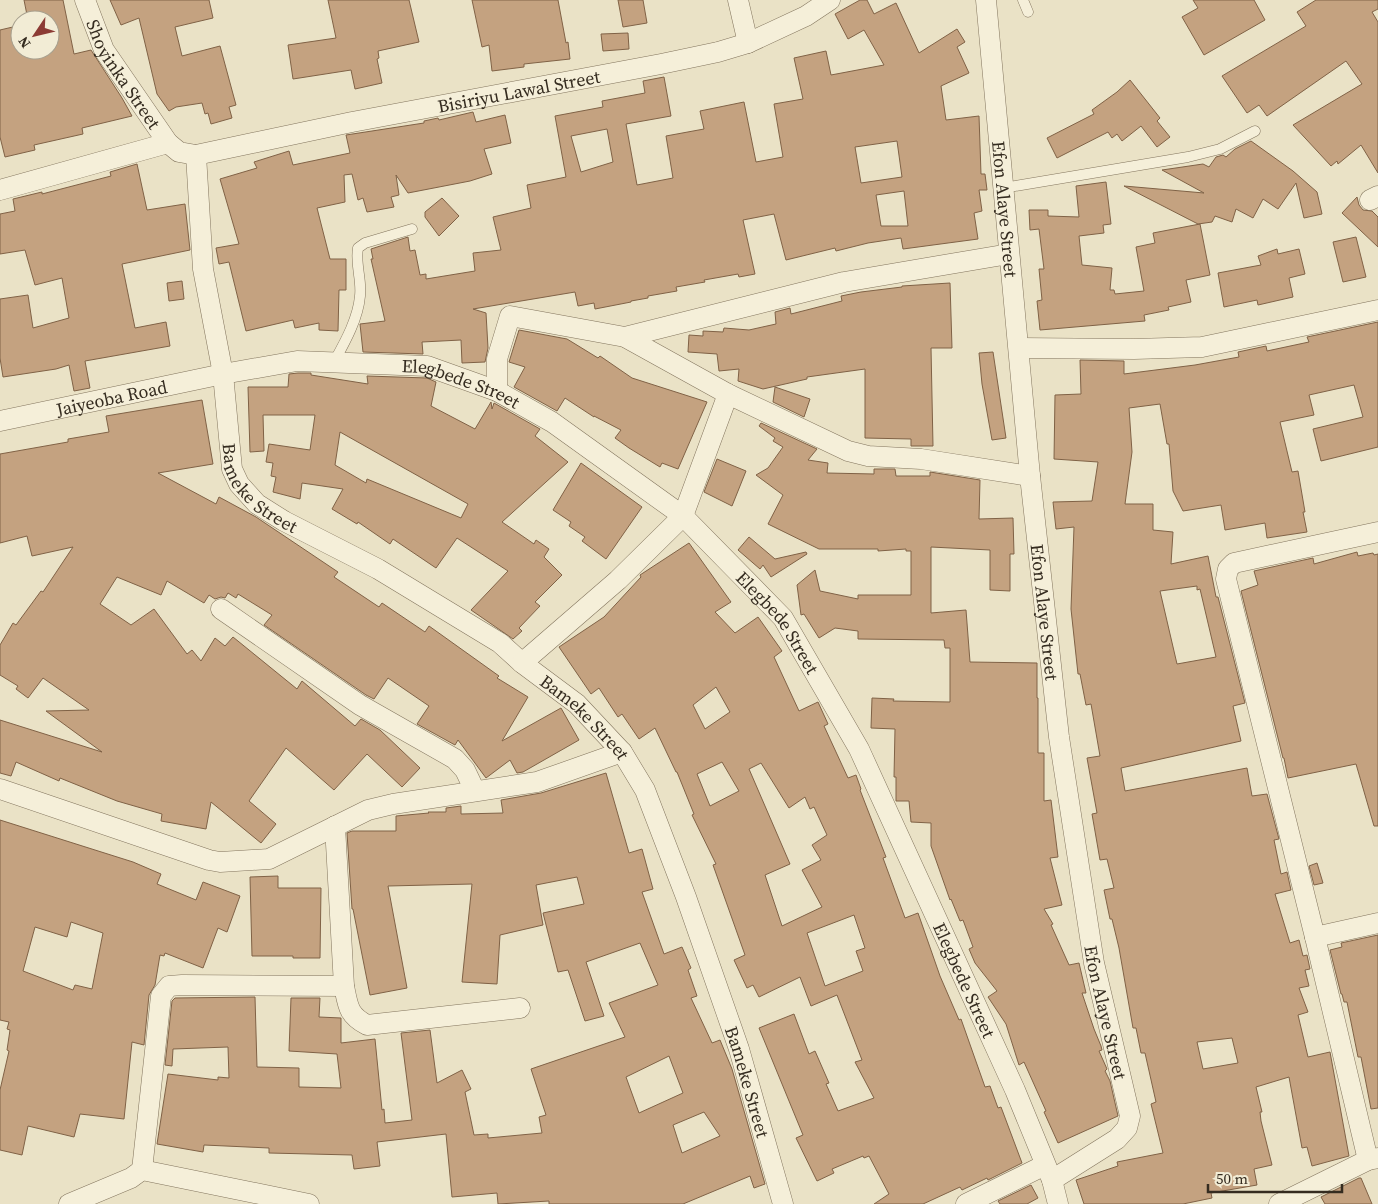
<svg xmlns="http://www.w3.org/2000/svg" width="1378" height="1204" viewBox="0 0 1378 1204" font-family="'Source Serif 4',serif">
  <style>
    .building { fill: #c4a280; stroke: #806246; fill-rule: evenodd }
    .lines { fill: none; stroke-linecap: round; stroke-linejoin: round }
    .lane-casing { stroke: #83755e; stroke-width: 11 }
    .street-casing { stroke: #83755e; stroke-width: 21 }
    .lane { stroke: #f5efd9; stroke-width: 10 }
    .street { stroke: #f5efd9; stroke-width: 20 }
    .labels { text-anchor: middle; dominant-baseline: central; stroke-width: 5; stroke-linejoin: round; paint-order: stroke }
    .street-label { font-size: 18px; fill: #352c20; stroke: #f2ecd5 }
  </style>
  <rect width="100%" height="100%" fill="#eae2c6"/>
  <!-- building -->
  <path class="building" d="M24,0h39l11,54 17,-4 31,48 10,18 -50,12 1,6 -49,11 1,5 -30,7 -5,-20v-107l17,-4 3,14v10h30v-30h-22z
    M110,0h99l4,18 -38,9 7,29 38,-10 16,59 -7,2 3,11 -21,6 -3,-11 -3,1 -3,-11 -26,4 -7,4 -12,-17 -18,-76 -18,7z
    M328,0h81l10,42 -41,9 1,7 -2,1 5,24 -27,6 -4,-19 -58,9 -5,-34 48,-7z
    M472,0h86l8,43 2,-1 2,17 -46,5v3l-32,4 -3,-26 -7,2z
    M618,0h25l4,23 -24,4z
    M860,0h7l7,14 22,-11 23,50 38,-24 8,13 -8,5 12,26 -28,13 5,34 33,-4 2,58h4l2,16h-8l3,21 -8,2 4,26 -75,10 -2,-11 -33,5 -32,8 -1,-3 -49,12 -12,-46 -31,6 12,54 -16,3 -1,-3 -34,6 1,2 -29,5 1,4 -29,5v2l-17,3v1l-36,7 -1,-6 -16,3 -3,-14 -102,17 13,4 2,35 -3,14 -23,1 -1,-23 -39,2 1,12 -60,-2 -3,-28 25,-3 -14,-62h2l-2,-10 37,-12 2,14 5,-1 5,25 6,-1v5l49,-8 -2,-18 28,-3 -8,-33 38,-9 -4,-23 39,-8 -11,-61 48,-9 -1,-6 43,-8 -2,-12 21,-4 7,39 -45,8 11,61 36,-7 -7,-42 38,-7 -4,-18 44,-9 12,60 27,-5 -9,-53 29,-5 -9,-41 32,-7 5,24 53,-10 -20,-35 -16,9 -13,-25zM607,129l6,33 -32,10 -10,-36zM897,141l5,36 -41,6 -6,-36zM904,191l4,35h-27l-5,-31z
    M1193,0h61l11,20 -61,35 -22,-38 16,-9z
    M1316,0h62v9l-6,3 6,10v151l-17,-28 -23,19 -1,-3 -6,5 -38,-41 69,-41 -16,-23 -79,55 -8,-11 -12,8 -25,-37 84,-50 -9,-14z
    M628,33l1,16 -26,2 -2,-17z
    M1130,80l30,38 -3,3 13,16 -13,10 -16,-21 -19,15 -5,-7 -5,4 -4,-6 -51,26 -10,-20 47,-24 -2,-4 25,-18z
    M473,112l3,10 29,-7 6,28 -27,6 8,25 -22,7 -62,12 -12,-18 3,20 -8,2 3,10 -27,5 -4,-14 -5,2 -6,-26 -8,1 1,27 -28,6 13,51h16v31h-7l-1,41 -19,-1v-7l-24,5 -2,-8 -47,11 -17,-69 -10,2 -3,-16 23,-4 -19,-65 37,-11 -3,-6 35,-11 4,14 57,-12 -4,-18 78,-12v-2l14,-3 1,2z
    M1251,141l42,30 24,21 5,22 -18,4 -8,-35 -18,26 -15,-10 -10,19 -17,-9 -4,13 -17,-6 -3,6 -14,2 -74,-38 80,7 -42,-23 41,-6 6,3 7,-10 7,-2 3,2 9,-8z
    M137,164l10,46 38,-6 5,46 -68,14 13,64 31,-6 4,24 -85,15 5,27 -16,3 -5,-26 -13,4 -53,8 -3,-19v-59l28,-4 5,33 36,-10 -7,-40 -27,7 -10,-35 -25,4v-40l15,-3 -2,-12 29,-7v2l69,-18 -1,-4z
    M1106,182l5,42 -8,1 1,8 -25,3 3,29 30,3 -2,22h4l1,4 29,-3 -8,-44 19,-4 -2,-10 47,-9 10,51 -24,5 5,22 -23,5 1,3 -25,5 1,6 -105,9 -3,-29 5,-1 -3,-31h5l-5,-40 -9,1 -1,-20h19v6l31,1 -3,-31z
    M1357,197l2,8 4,5 9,1 6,6v30l-36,-34z
    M442,198l17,18 -20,20 -14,-19v-5z
    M1356,237l10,40 -23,5 -10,-40z
    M1277,249l1,5 21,-5 6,25 -16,4 4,19 -35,8 -1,-5 -33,7 -6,-34 43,-8 -3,-9z
    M182,281l2,18 -15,2 -2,-18z
    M950,283l2,65h-21l2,98h-22v-7l-46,-1v-69l-58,8v2l-44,10 -25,-8 1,-12 -20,2 -2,-17 -29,-2 1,-17 14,1v-5l20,1 1,-4 25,2 27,-6 -1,-12 15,-4 1,6 51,-13 -1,-5 20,-4 41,-5v-1z
    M1378,322v125l-57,14 -8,-32 50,-12 -9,-32 -45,10 5,20 -34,7 12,50 6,-1 7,41h-2l4,20 -40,6 -2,-15 -40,7 -4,-25 -38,6 -10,-20 -4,-47h-2l-7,-40 -31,4 3,44 -7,52h28v26l20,2 -2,32 37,-8 8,41h2l27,106 -12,3 8,35 -120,27 4,23 122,-23 5,28 15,-2 12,45 -5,1 7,34 6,-2 4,18 -16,4 15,49 9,-3 4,16 4,-1 3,14 -5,1 4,16 -10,2 9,24 -10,3 10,42 22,-5 19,104 -37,10 -5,-19 -5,1 -13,-71 -33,10 6,25h-2l1,9 11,44 -18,4 3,16 -46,8 1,5 -29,6h-99l-8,-24 42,-14 -1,-4 46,-9 -12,-49 5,-2 -11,-49h-4l-5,-25h-3l-14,-80 -7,-29h-2l-6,-29 10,-2 -7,-29 -7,1 -8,-46 5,-1 -10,-55 13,-2 -9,-52 -5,1 -6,-31h-2l-7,-65 3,-82 -18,2 -3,-27 39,-1 6,-39 -44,-3 1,-64 26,-1 -1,-34 44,1v13l71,-9 44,-8 -1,-5 28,-6 1,5 42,-9 -2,-5zM1197,586v4l3,-1 16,68 -39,7 -17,-73zM1232,1038l6,25 -35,6 -6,-27z
    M519,330l48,9 31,19 2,-2 32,22 75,24 -29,67 -16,-6 -2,4 -31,-19 -14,-10 6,-8 -27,-14v1l-29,-19 -8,13 -43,-24 11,-20 -16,-5z
    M993,352l13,86 -14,2 -10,-56 -3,-31z
    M298,373h13v2l57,9 -1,-8 60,2 9,4 -5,24 44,23 16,-27 1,7 2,-6 46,26 -5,7 33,26 -66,60 32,22 2,-4 13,9 -5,8 18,18 -27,27 5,4 -21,22 3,3 -9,8 -42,-29 37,-39 -51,-33 -21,30 -43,-29 -3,5 -32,-22 -1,2 -25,-15 11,-20 -41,-6 -2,16 -27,-7 3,-15 -5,-1 2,-13 -7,-1 3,-18 41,6 5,-35h-52l1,36 -14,1 -2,-65h40l1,-13zM340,432l128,72 -7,14 -94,-39 -1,4 -31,-18z
    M775,387l35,12 -6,18 -31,-15z
    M202,400l11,64 -55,9 58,31 3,-7 37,20 82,55 -4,5 45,30 3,-4 43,29 4,-6 70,50 -2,2 31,19 -26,44 59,-33 18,32 -56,32 -6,1 -7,-13 -24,18 -28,-38 -3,5 -38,-21 12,-18 -41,-28 -14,21 -8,-4 -102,-70 8,-10 -34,-21 -2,4 -8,-5 -3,5 -4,-1 -6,2 -6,-4 -5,8 -37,-22 -6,14 -44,-18 -17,27 31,21 23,-16 33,45 5,-4 9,11 14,-23 10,8 8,-9 64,52 5,-8 53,45 6,-7 19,11 40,38 -18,19 -35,-33 -33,36 -48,-42 -37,53 27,23 -15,19 -50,-41 -5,27 -45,-8 1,-7 -45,-13 -57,-23 -1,3 -43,-19 -5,14 -11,-3v-53l102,32 -56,-41 43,-1 -46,-32 -15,20 -12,-9 2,-3 -18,-11v-30l13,-22 3,2 25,-34 2,1 30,-45 -41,9 -5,-20 -27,7v-89l68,-12v-3l41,-7 -3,-16z
    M761,423l56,26 -9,11 20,3 -1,10 47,1v-5h21l1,7h34v-4l50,8 -1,39 34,-1 1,36h-4v37l-20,-1v-40l-59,-3v66l35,-3 4,52 67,1v35h1v55h6v48l7,-1 7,57 -8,1 12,47 -18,4 9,15 -2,1 18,40 10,-2 7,30h-4l12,36 7,17 1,4 -3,1 8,18 -2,2 5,10 8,35 -60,27 -14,-31 2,-1 -22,-49 -5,3 -13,-41 -18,-27 9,-6 -22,-28 -6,-14 4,-2 -10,-27 -3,1 -9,-22 -1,1 -19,-54v-23l-20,-1 -2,-21h-13v-24h-2l1,-48 -24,-1 1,-30 22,1 -1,2 57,1v-54h-5l-1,-8 -86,-1v-8l-23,-3 -16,10 -15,-24 -3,1 -4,-30 18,-15 5,21 38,8v-4h53v-44h-5v-2l-28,2v-2h-59l-51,-25 15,-29 -27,-20 12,-7 15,-21 -10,-6 2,-3 -16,-12z
    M717,459l29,12 -14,35 -28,-14z
    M581,463l61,44 -36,52 -24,-18 3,-4 -16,-11 2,-4 -18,-12z
    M749,537l26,22 31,-7 1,2 -36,23 -8,-12 -3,4 -22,-19z
    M689,543l42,59 -16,10 20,21 23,-16 24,34 -8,6 25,54 19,-9 10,22 -4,2 24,52 8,-3 5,14 -1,1 26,67 -3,1 22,60 13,-5 22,63 19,44 2,-1 24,68 5,-1 8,22 3,-1 21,56 -34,17 -1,-2 -25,12 -2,-3 -37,17h-49l15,-10 -20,-38 -5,2 -1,-2 -31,13 2,4 -17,8 -21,-43 7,-3 -44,-107 35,-14 15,40 6,-3 14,32 -3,1 12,27 36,-13 -19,-36 7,-2 -25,-65 -26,11 -11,-29 -41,20 -6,-12 -6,3 -13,-28 11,-5 -32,-90 3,-1 -24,-49 2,-1 -17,-42h-1l-21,-44 -16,11 -17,-25 -4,3 -19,-29 -8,6 -32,-47 45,-30 37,-40 -1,-2zM716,687l14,25 -25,17 -12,-24zM722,762l17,29 -29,15 -13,-32zM761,763l28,45 16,-11 5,12 4,-2 13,28 -15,10 9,15 -19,10 20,37 -40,19 -17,-51 25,-11 -41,-95zM854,915l11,33 -9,3 7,20 -38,15 -18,-53z
    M1357,552l1,4 15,-3 1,2 4,-1v272h-4l-18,-62 -68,14 -4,-20h-1l-42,-167 17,-6 -4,-14 59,-13 1,6z
    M606,773l23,80 13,-4 11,40 -11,3 22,62 18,-7 9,21 -3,2 9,26 -6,2 21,45 8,-3 12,29 33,115 -11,4 -4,-12 -67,28h-134v-3l-51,3 -1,-11 -45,4 -6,-63 -69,8 3,24 -26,3 -2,-14 -83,-2v-5l-65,-3 -1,7 -46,-8 11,-70 50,6v-3l11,1 -1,-31 -55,2 -1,17 -7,-1 7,-64 3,-3 80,-1 2,70 42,1v19l42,1 -4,-34 -48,-3 2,-53h29l-1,19 22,1v25l34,-4 7,71 2,-1 1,14 27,-3 -11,-87 29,-3 7,53 25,-13 9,19 -6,3 9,43 14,-1v4l54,-5 -3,-16 7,-2 -15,-46 94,-32 -16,-34 49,-18 -18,-42 -54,19 18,54 -19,5 -17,-51 -10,2 -15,-59 41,-9 -7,-27 -41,8 7,40 -43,10 -3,49 -35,-2 10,-98 -84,2 19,102 -37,7 -17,-86h-1l-5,-76 5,-2h44v-15l33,-3 -1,-1h18v-4l15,-2v8l42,-1 -2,-13 40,-7zM669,1056l14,37 -44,20 -13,-36zM704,1112l16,24 -38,17 -9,-28z
    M0,820l133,42 28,12 -4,10 39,16 7,-18 37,14 -13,36 -9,-4 -15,40 -38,-15 -1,3 -4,-1 -5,30 -6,10 -5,50 -12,-3 -8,77 -44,-5 -6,23 -46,-11 -6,29 -22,-5v-60l9,-39 -2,-1 3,-20 -3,-1 2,-7 -9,-2zM71,922l32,11 -11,56 -17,-4 -2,5 -50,-19 12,-44 32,10z
    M1317,863l6,20 -9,2 -5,-19z
    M278,876v12h43l-1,70h-27v-2h-41l-2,-79z
    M1378,935v173l-7,1 -10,-52h-3l-11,-55h-3l-2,-8h-1l-11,-44 12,-3 -1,-4z
    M1359,1178h2l11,26h-47l-4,-7z
    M1031,1185l7,13 -11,6h-27l-2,-3z"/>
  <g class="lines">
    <!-- lane casing -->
    <g class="lane-casing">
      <path id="lane" d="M1023,0l5,12
        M1003,188l185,-31 32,-8 35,-18
        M334,362c11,-20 24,-43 26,-66 2,-16 -5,-32 -2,-48l7,-5 47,-14"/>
    </g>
    <!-- street casing -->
    <g class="street-casing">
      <g id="street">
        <path id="s1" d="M85,0l19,50 64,93 11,9 17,3 7,114 20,105 9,95 7,15 18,20 27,17 94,48 122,74 22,20 55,41 45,48 23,38 41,107 53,152 44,155"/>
        <path d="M738,0l10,43"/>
        <path id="s2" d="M986,0l44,476 29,261 35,226 36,153 -3,12 -10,11 -65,41"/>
        <path id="s3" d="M196,155l156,-33 309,-58 57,-12 30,-9 58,-27 24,-16"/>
        <path d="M0,190l168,-47"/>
        <path d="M1370,200l8,-4"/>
        <path d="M625,337l219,-55 165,-28"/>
        <path d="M1019,348l115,1 68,-2 176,-37"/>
        <path d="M497,391v-32l13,-43 115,21 103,57 120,57 20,5 53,3 109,17"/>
        <path id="s4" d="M0,421l223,-47 74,-13 130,5 70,25 55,31 131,94 100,102 76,131 156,341 37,90 6,24"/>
        <path d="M221,609l139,96 95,54 10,11 10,21"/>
        <path d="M522,663l96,-83 65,-64 45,-122"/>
        <path d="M0,789l209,71 11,2 49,-3 99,-49 25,-6 144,-22 85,-30"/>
        <path d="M335,826l9,160c4,20 4,29 23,39l153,-17"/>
        <path d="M1315,937l63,-14"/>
        <path d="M1368,1160l-53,-223 -89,-358 2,-10 6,-6 144,-31"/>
        <path d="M142,1170l19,-174 8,-10 13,-1 162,1"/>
        <path d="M69,1204l62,-26 11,-8 167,34"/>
        <path d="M966,1204l79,-39"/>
        <path d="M1279,1204l89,-44 10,-2"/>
      </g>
    </g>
    <!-- lane -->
    <use href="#lane" class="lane"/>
    <!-- street -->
    <use href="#street" class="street"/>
  </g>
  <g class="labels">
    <!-- street labels -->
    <g class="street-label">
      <text stroke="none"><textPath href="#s1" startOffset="84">Shoyinka Street</textPath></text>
      <text stroke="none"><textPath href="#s3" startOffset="329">Bisiriyu Lawal Street</textPath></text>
      <text stroke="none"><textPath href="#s2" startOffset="210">Efon Alaye Street</textPath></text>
      <text stroke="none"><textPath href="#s4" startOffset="470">Elegbede Street</textPath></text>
      <text stroke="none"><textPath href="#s4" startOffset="114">Jaiyeoba Road</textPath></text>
      <text stroke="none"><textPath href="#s1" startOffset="546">Bameke Street</textPath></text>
      <text stroke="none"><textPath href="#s2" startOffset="615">Efon Alaye Street</textPath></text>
      <text stroke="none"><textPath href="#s4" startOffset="875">Elegbede Street</textPath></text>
      <text stroke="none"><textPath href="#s1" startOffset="951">Bameke Street</textPath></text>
      <text stroke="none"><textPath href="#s4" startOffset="1280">Elegbede Street</textPath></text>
      <text stroke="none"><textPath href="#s2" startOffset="1020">Efon Alaye Street</textPath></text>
      <text stroke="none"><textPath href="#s1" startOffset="1356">Bameke Street</textPath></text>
    </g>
  </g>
  <!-- north arrow -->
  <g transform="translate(35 35) rotate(235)"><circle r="24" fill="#f2ecd5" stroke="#a69f8d"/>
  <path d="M0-4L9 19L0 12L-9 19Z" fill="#8c3b34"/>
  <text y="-8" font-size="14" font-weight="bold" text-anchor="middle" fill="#352c20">N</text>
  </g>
  <!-- scale -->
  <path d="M1208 1184v8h134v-8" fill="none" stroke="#352c20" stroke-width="2.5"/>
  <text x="1216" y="1184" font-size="15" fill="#352c20" stroke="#f2ecd5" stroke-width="4" paint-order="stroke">50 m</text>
</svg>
